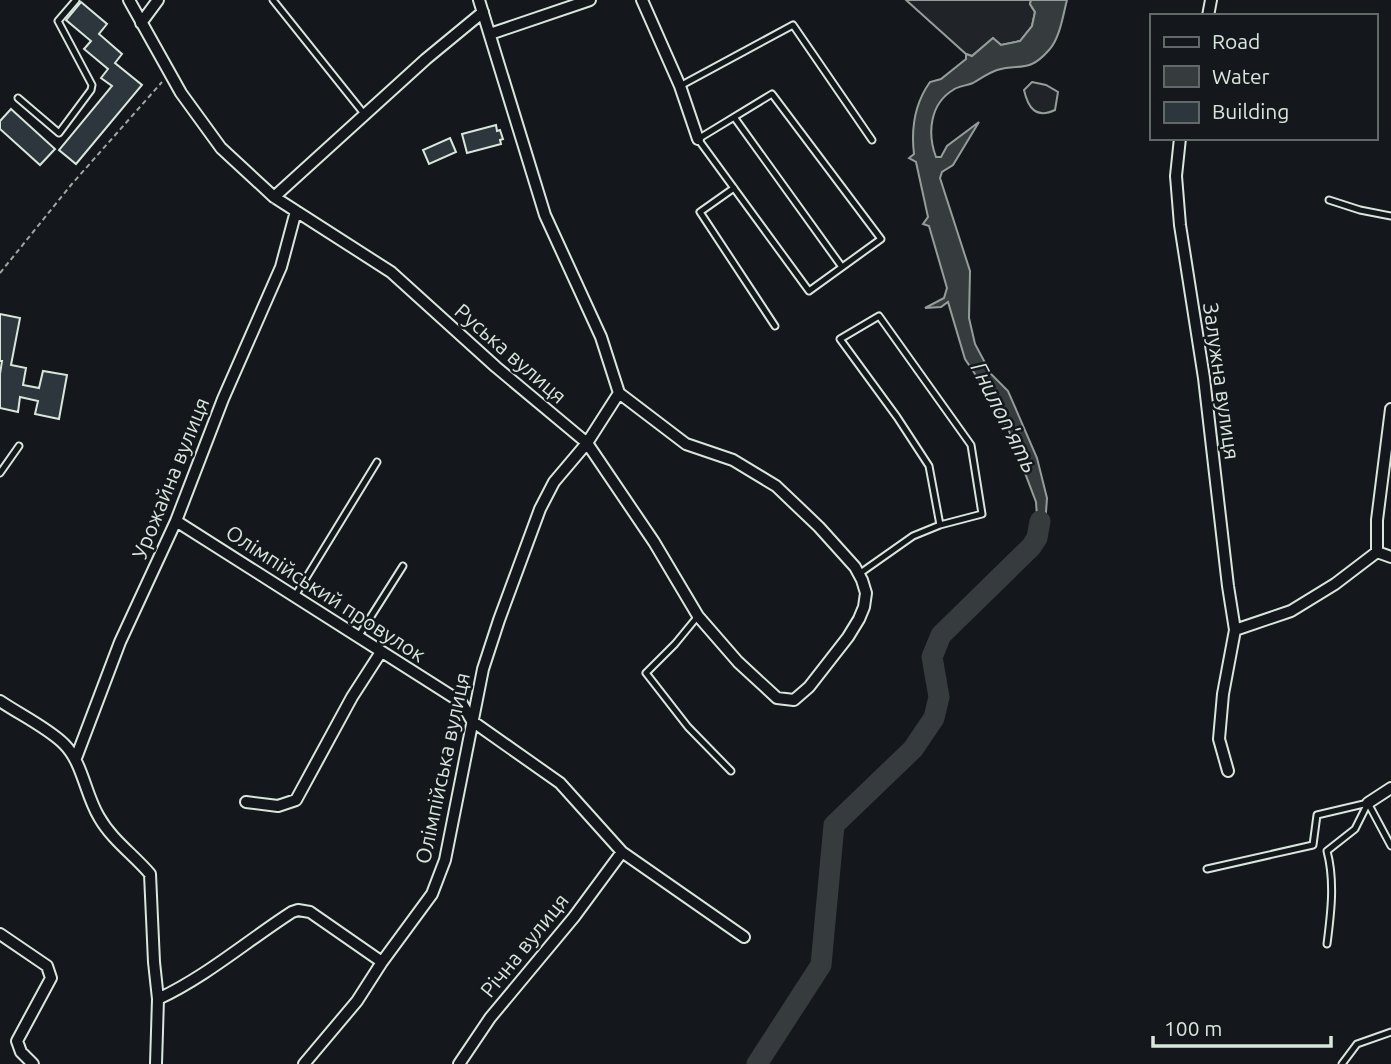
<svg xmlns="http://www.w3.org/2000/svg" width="1391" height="1064" viewBox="0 0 1391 1064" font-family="Ubuntu,sans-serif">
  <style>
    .green { fill: #202428; stroke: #939e99; stroke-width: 2 }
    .water { fill: #363b3e; stroke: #939e99; stroke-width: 2 }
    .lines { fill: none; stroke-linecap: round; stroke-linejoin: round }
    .river { stroke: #363b3e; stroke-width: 21 }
    .building { fill: #2c363c; stroke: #d8e6dc; stroke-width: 2 }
    .lane-casing { stroke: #d8e6dc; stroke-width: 9 }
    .street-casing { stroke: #d8e6dc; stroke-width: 14 }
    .path { stroke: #9da8a2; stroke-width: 2; stroke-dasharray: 5 3.5; stroke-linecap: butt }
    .lane { stroke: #14181c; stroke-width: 5 }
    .street { stroke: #14181c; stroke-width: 10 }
    .labels { text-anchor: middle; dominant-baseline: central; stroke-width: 5; stroke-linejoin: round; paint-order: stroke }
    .street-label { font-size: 21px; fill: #d8e6dc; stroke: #14181c }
    .water-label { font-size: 23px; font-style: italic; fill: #d8e6dc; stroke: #14181c }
  </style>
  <rect width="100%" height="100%" fill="#14181c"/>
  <!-- green -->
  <path class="green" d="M906,0h125l-1,4 5,8 -3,14 -12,15 -19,4 -8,-7 -21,18 -6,-2z
    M1032,82l14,3 12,7 -3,18c-19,9 -27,-2 -31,-20z"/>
  <!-- water -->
  <path class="water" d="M1031,0h36c-4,15 -7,38 -18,50 -21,24 -29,13 -52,20 -9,3 -17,9 -24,13 -7,3 -15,3 -20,7 -23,14 -26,43 -17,67h5l6,-11 32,-24 -26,43 -11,7 -2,6 30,93 -1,47 6,26 16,30 17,17 29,67 10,40 -2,28 -5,11 -9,10 6,-31 -1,-14 -27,-71 -28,-48 -16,-24 -17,-57 -7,5 -16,1 19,-10 3,-10 -18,-62 -6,-2 5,-7 -12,-55 -7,-4 5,-4c-3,-25 1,-51 16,-72l11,-3 25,-20v-5l6,2 21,-18 8,7 19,-4 12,-15 3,-14 -5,-8z"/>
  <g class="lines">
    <!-- river -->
    <path class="river" d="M757,1064l64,-99 13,-140 79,-76 21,-31 5,-21 -7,-40 9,-22 90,-88 6,-9 3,-17"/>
  </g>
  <!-- building -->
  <path class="building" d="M81,2l26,22 -8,10 23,20 -7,9 27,22 -66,79 -17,-14 53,-64 -11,-8 7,-9 -24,-20 7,-8 -25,-21z
    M11,109l44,40 -15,16 -40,-36v-8z
    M496,125l1,6 3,-1 3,9 -3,1 1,4 -34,9 -5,-19z
    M450,138l6,14 -27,12 -6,-14z
    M0,314l20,4 -9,47 15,3 -3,17 16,3 4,-17 24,4 -8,44 -24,-5 3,-13 -18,-4 -2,15 -18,-4v-34l2,-13h-2z"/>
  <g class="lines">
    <!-- lane casing -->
    <g class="lane-casing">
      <path id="lane" d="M273,0l92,115
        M680,86l113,-61 79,115
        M772,94l109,145 -72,52 -111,-152z
        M18,98l41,35 32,-43 1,-5 -34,-64 18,-21
        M734,117l108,150
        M734,188l-34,24 75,114
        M1329,200l31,10 31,6
        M0,473l19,-27
        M859,574l54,-38 27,-11 -11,-59 -32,-49 -57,-78 39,-23 92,129 11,69 -42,11
        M295,596l82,-134
        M698,616l-23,28 -29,29 42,54 43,44
        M358,637l45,-71
        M1368,803l23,43
        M1207,869l106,-24 4,-30 51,-12
        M1327,944c4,-31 8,-63 0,-93l28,-22 13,-26
        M1342,1064l15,-20 34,-12"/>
    </g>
    <!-- street casing -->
    <g class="street-casing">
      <path id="street" d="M129,0l52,93 40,55 53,49 117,75 105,95 91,76 67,99 44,74 40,46 39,36 17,2 15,-13 39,-50 11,-18 5,-12 2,-14 -4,-13 -7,-13 -36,-40 -43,-41 -43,-26 -47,-16 -67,-51 -18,-56 -56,-122 -66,-215
        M642,0l38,86 18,53
        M1208,16l3,-16
        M141,23l17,-23
        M490,34l100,-34
        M1180,138l-4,38 4,49 24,153 24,208 7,44
        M274,197l152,-138 57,-47
        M176,521l285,181 11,19 88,62 62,69 122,85
        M1377,552l14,5
        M0,701c19,13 48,27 64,43 19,19 21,50 35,73 13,23 35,38 51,57l4,88 4,37
        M76,758l44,-116 56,-121 47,-122 58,-132 15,-56
        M1228,771l-9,-32 4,-45 12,-64 56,-19 44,-27 42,-32v-32l14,-111
        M246,802l32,4 18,-6 56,-103 29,-45
        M1368,803l23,-15
        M0,934l47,32 4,12 -34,63 4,11 12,12
        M156,1064l2,-65c49,-23 89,-58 134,-87l6,-2 12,2 72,50 50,-68 13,-34 38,-191 16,-49 41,-111 14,-27 33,-39 32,-50
        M304,1064l53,-63 25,-39
        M459,1064l31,-46 84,-101 48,-65"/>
    </g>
    <!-- path -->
    <path class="path" d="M0,273l71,-88 91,-103"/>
    <!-- lane -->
    <use href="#lane" class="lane"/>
    <!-- street -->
    <use href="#street" class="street"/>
  </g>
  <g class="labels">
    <!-- street labels -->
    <g class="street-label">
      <text transform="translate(511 353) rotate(41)">Руська вулиця</text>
      <text transform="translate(1222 381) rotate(82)">Залужна вулиця</text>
      <text transform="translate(170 478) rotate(-68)">Урожайна вулиця</text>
      <text transform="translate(326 593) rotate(33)">Олімпійський провулок</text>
      <text transform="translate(442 768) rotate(-78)">Олімпійська вулиця</text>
      <text transform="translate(524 945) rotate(-51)">Річна вулиця</text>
    </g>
    <!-- water labels -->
    <g class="water-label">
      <text transform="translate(1005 417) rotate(63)">Гнилоп'ять</text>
    </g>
  </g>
  <!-- legend -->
  <rect x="1150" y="14" width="228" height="126" fill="#14181c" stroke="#626a69" stroke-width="2"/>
  <rect x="1164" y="37" width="35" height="10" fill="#14181c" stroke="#626a69" stroke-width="2"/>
  <text x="1212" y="49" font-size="21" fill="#d8e6dc">Road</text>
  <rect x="1164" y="66" width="35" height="21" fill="#363b3e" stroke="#626a69" stroke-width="2"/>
  <text x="1212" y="84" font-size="21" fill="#d8e6dc">Water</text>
  <rect x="1164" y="102" width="35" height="21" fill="#2c363c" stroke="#626a69" stroke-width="2"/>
  <text x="1212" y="119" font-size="21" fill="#d8e6dc">Building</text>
  <!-- scale -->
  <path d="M1153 1036v10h178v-10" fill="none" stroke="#d8e6dc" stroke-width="3.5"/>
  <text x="1164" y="1036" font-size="21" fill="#d8e6dc" stroke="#14181c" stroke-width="5" paint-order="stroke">100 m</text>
</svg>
